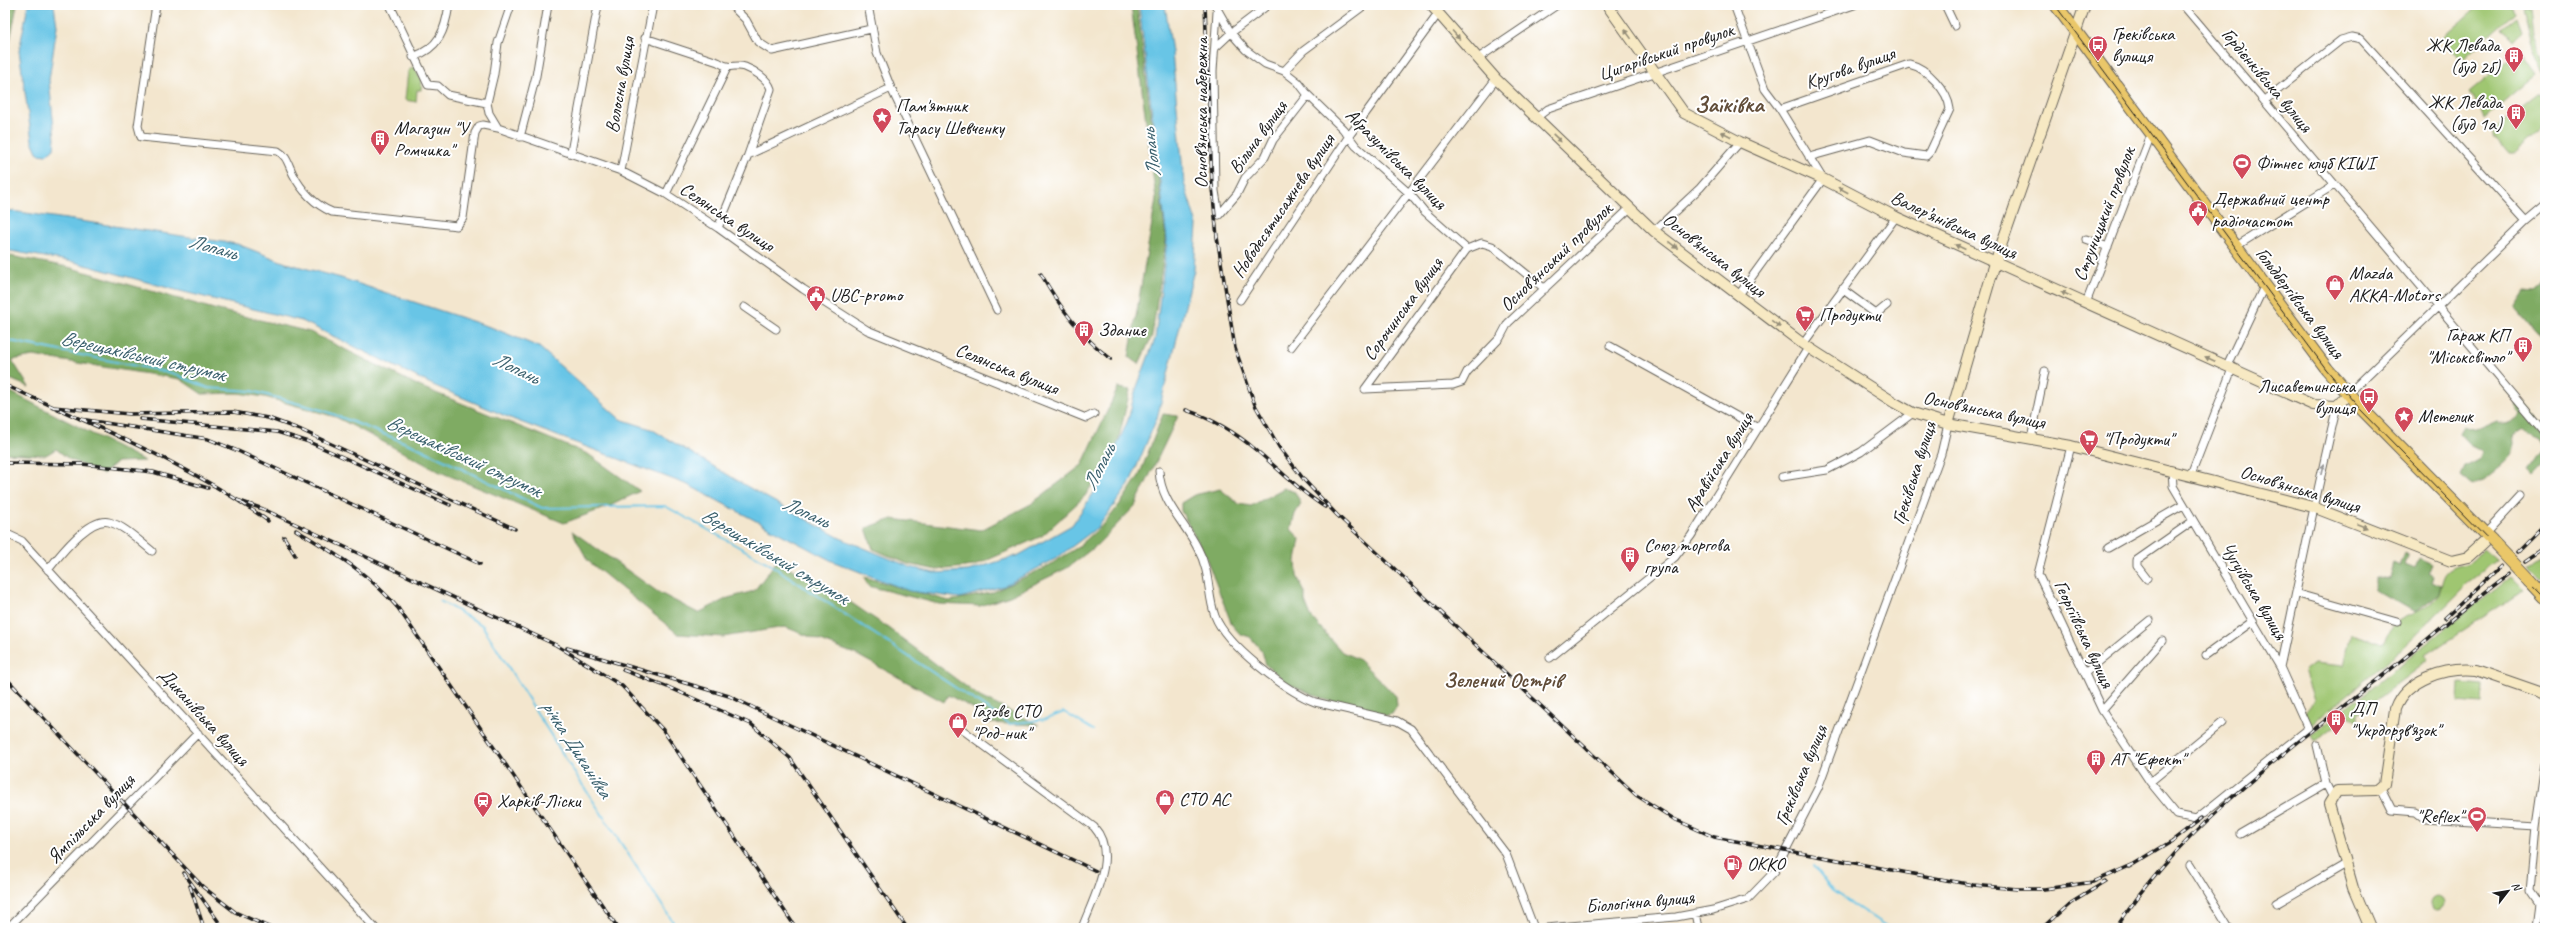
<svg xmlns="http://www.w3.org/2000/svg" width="2550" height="933" viewBox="0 0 2550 933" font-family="Caveat,sans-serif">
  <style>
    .green { fill: #9fc671; stroke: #5e7146 }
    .forest { fill: #7fab63; stroke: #4e6440 }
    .water { fill: #68c5e6; stroke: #427081 }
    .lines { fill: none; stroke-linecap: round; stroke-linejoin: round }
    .stream { stroke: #68c5e6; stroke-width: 2 }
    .street-casing { stroke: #67635a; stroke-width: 9 }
    .secondary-casing { stroke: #67635a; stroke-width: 12 }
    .primary-casing { stroke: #67635a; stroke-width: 14 }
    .street { stroke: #fff; stroke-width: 7 }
    .secondary { stroke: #f7e9c3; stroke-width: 10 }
    .primary { stroke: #eac769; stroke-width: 12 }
    .tram { stroke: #1c1c1c; stroke-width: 1 }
    .rail-casing { stroke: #1c1c1c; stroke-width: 3.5 }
    .rail { stroke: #fff; stroke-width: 2; stroke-dasharray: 6; stroke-linecap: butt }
    .primary-bridge-casing { stroke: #67635a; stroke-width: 14; stroke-linecap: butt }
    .primary-bridge { stroke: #eac769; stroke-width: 12 }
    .oneway { fill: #948d78 }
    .oneway2 { fill: #999 }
    .labels { text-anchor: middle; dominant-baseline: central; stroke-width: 4; stroke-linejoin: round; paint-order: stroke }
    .poi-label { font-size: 19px; fill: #1c1c1c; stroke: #fff; text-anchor: start }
    .street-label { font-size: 19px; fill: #1c1c1c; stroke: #fff }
    .water-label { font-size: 20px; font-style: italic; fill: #3a606d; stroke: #fff }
    .quarter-label { font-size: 21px; font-weight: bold; fill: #614d39; stroke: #fff }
    .district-label { font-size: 23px; font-weight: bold; fill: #614d39; stroke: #fff }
  </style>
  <rect width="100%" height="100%" fill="#fff"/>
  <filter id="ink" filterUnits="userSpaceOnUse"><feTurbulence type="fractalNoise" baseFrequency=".025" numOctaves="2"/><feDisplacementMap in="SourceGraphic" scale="8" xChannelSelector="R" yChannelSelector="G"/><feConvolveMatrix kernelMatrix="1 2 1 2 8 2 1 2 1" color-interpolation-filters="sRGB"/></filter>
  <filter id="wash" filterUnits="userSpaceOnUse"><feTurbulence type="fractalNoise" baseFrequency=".012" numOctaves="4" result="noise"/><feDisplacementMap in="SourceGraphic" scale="16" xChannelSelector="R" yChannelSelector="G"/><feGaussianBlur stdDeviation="0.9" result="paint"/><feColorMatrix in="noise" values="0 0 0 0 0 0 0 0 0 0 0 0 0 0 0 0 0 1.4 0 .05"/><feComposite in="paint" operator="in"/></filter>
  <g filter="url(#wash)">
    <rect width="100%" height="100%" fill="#f3e6ce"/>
    <!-- green -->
    <path class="green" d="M2479,5h34l2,7 -52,47 -4,-1 -15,-17v-5z
      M2523,5h7l3,28 12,29v11l-13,-30z
      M2516,17l5,14 -9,10 -10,-13z
      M2518,52l5,1 14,20 -53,45 -4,-10 -11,-15z
      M415,66l4,11 3,1 -1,12h-4l-1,12 -11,-2 3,-29z
      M2539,94h6v32l-32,28h-5l-15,-18v-5z
      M2483,549l14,12 -29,22 -72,71 -85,72 -7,-12 10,-13 -10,-30 10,-8 29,3 8,-32 23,7 10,1c4,-6 8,-17 14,-21 13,-8 33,-13 41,-27 4,-8 2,-17 9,-23 15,-11 20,0 35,-22z
      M2545,553v23h-4l-13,-12z
      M2511,577l13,13 -98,65 3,4 -70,54v8l-10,-6 -33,26 -4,-6z
      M2459,683l24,2 -1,18 -24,-2z
      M2430 904a7 7 0 1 1 14 0a7 7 0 1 1-14 0Z"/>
    <!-- forest -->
    <path class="forest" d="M5,5h12l-12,62z
      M1131,5h6l29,234 -14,97 -13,28 -10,-7 27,-158z
      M5,255l63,12 146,42 96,23 111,55 167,67 52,37 -30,15 -46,17 -124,-51 -104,-55 -71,-20 -27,-4 -36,1 -22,-15 -147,-23 -21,4 17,27 -24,-10z
      M2545,286v51l-9,-3 -21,-25 11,-17 11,1z
      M1118,388l12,2 -13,56 -32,50 -43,40 -68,30 -37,4 -29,-6 -35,-15 -7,-21 26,-9 89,11 50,-26 51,-39z
      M5,389l140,72 -28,1 -14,12 -34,-15 -13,-10 -10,6 -41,-2z
      M2519,402h4l22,24v20l-4,-9 -17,-8 -11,7c1,6 2,13 -1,18 -4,8 -31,28 -39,32l-12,-10 4,-9 14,-7 3,-10 -12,-6 -10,-11 4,-7 12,4 21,-9c11,3 15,3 23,-6l-5,-10z
      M1163,414l15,2 -43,90 -38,39 -30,23 -57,28 -30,10 -41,-2 -71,-18 -4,-9 85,24 42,-8 57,-27 30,-19 27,-24 15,-19 19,-28z
      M2545,450v15l-10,10 -5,-5z
      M1284,488l11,4 6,12 -6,10 -4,15 9,10 -4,22 1,15 8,17v9l6,15 31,35 16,7 38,37 1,10 -5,8 -9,2 -57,-16 -38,-16 -22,-19 -4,-14 -12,-14 -10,-3 -8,-9 -27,-70 -24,-44v-8l13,-8 26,-6 19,15 12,2z
      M572,531l86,61 40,21 30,-15 26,-7 22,-29 43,19 65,44 96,72 59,28 -54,-2 -2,-1 3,-7 -38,-20 -4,7 -87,-47 -72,-28 -62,10 -45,-3 -90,-73z
      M2405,552l3,3 -3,9 10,4 4,-9 13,6 -3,7 5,3 -2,7 9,4 -2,8 -24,18 -40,-23v-11l14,1 4,-17 7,3z"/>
    <!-- water -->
    <path class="water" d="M28,5h26l3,21 -8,54 6,58 -1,10 -8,7 -8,-1 -6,-13 -13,-90z
      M1139,5h26l7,47 12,131 13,42 -3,45 -37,148 -28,67 -31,42 -41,31 -53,28 -44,12 -51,-7 -77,-30 -144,-76 -173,-65 -82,-35 -131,-64 -130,-32 -98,-27 -69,-12v-40l232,34 49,19 55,15 152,50 46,19 81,72 31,10 104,62 85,47 70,29 24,6 34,-2 51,-16 53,-30 29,-43 27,-62 7,-28 20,-53 12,-99z"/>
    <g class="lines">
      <!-- stream -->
      <path class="stream" d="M5,340l167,33 36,15 44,3 73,20 94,37 123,60 123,-2 103,57 242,161 36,-5 18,-7 29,18
        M440,601l42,24 92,147 103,156
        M1813,866l21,26 55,36"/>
    </g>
  </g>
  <g filter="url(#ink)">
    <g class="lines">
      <!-- street casing -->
      <g class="street-casing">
        <path id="street" d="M156,5l-18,121 3,11 137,14c9,5 10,13 15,23 8,16 22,31 39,38l125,14 6,-8 12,-85 4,-7 4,-1 15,3
          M390,5l38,80 10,1 10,9 39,8 2,10 9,15 123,43 45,23 52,34 85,61 64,41 219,88 8,-4
          M731,5l15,15 12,22 14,9 99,-22
          M868,5l9,48 14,35 106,222
          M1215,5l16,28 15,17 19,14 19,7 14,11 10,13 35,34 13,17 53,47 15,18 43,38 15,-6 10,3 53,43
          M1734,5l31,84 15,20 43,70 -85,117
          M1945,5l10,21
          M2183,5l362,428
          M1217,12l-4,59 2,120 4,24
          M645,38l73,24c14,9 16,1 27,5 10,4 23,12 26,22l-23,66 -30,73
          M1215,48l16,-15 37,-28
          M413,57c26,-9 32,-26 36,-52
          M1477,59l80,-54
          M1284,71l19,-20 62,-46
          M2264,101l77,-61 11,-3 9,2 165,182
          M487,103l7,-29 4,-31 13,-38
          M1780,109l129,-45c18,4 39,27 41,45l-20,43 -4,4 -22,-3 -34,-13 -61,17
          M1536,118l12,-9 306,-104
          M520,137l16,-61 12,-71
          M571,152l27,-147
          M748,155l143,-67
          M621,171l32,-166
          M666,194l61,-126
          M1219,215l18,-21 8,-16 20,-21 8,-17 35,-45
          M1654,231l46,-43 40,-46
          M2086,239l22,8
          M2235,247l99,-62
          M1842,289l34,25 11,-9
          M1240,300l109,-164 89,-122
          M2086,303l63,-163 4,-3
          M744,307l32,22
          M1803,344l93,-127
          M1610,346l148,82
          M1291,347l205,-268
          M1365,389l88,-4 9,-3 5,-10 33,-34 8,-15 121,-114
          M1365,389l102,-140
          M2348,394l178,-173 19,-16
          M2031,439l14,-68
          M2071,446l-33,128 64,136 48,72 27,33 19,4 112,-90 -28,-62 -107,-181 -1,-15
          M1159,471c2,32 26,51 39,78 13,24 9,45 17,67 11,29 71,75 100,86l82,19 14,8 95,125 28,74
          M2191,475l41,-106 -3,-8 33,-70 4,-2
          M1782,477l45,-7 34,-18 52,-39
          M5,533l17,8 353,387
          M2485,534l36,-39
          M2108,548l75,-43
          M48,570c11,-14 41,-53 61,-48 16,4 30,19 43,29
          M2147,579l-10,-13v-6l56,-39
          M2298,594l99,28
          M2206,655l47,-34
          M1550,658l125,-101 16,-21 117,-188
          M2280,667c19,-87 36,-174 57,-261
          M2085,673l65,-53
          M2102,710l60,-69
          M956,725l138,102c25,28 -1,71 -12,101
          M2317,745l9,39 6,12
          M2150,782l72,-59
          M2381,788l11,22 24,2 9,7 111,7
          M2240,834l86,-50
          M2190,865l39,63
          M2276,904l69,-40
          M1695,913l3,15
          M8,928l190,-195
          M1546,928l130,-11 37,-7 35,-11 27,-28 43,-83 123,-334 7,-30
          M2536,928l3,-23 -9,-13 6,-66 9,-62"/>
      </g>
      <!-- secondary casing -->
      <g class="secondary-casing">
        <path id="secondary" d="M1431,5l65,74 158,152 149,113 92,59 18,10 35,11 123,22 242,61 138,54 17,-4 21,-19
          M1607,5l77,108 56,29 83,37 73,38 417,188 24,1 11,-12
          M1948,424l47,-161 90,-258
          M2370,928l-17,-40 -24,-84 8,-13 40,-1 7,-6 11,-75c11,-30 51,-42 81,-39l69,24"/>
      </g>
      <!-- primary casing -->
      <g class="primary-casing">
        <path id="primary" d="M2056,5l271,364 33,38 131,133
          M2531,582l14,15"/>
      </g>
      <!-- street -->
      <use href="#street" class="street"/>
      <!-- secondary -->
      <use href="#secondary" class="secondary"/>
      <!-- primary -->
      <use href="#primary" class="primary"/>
      <!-- tram -->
      <path class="tram" d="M2055,5l271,364 33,39 186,190"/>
      <!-- rail casing -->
      <g class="rail-casing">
        <path id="rail" d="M1205,5l7,181 5,51 18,111 20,57 24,42 26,34 32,34 299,280 38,24 40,18 259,48 44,4h27l49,-7 41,-18
          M1041,274c19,33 39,62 70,85
          M5,385c89,41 184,78 263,136
          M53,407l77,7 103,-2 35,6 33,12 214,99
          M1186,410c24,8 50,23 70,40 23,19 43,41 69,57
          M80,419l128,20 30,12 242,113
          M140,419l137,13 32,10 141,63
          M5,463l77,1 71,8 55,16
          M237,500l26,9 293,136 66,41 41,44 133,198
          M296,530c41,25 70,41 102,78l220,320
          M284,537l11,18
          M2517,552l28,-28
          M2526,561l19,-13
          M2445,618l56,-52
          M567,648l162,48 367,175
          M623,670l45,17 83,37 39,34 117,170
          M5,677l198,210 32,25 36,16
          M2129,867l43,-26 30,-23
          M184,873l39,55
          M190,886l14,42
          M2043,928l28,-25 34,-21
          M2116,928c66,-100 163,-171 256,-244 46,-36 90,-75 137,-110"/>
      </g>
      <!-- rail -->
      <use href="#rail" class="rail"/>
      <!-- primary-bridge casing -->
      <g class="primary-bridge-casing">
        <path id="primary-bridge" d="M2491,540l40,42"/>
      </g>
      <!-- primary-bridge -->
      <use href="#primary-bridge" class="primary-bridge"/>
    </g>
    <!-- one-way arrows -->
    <defs><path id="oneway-solid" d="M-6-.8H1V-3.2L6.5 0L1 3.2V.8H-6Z"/></defs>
    <g class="oneway">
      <use href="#oneway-solid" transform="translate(1628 34) rotate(-126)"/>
      <use href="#oneway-solid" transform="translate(1456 35) rotate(49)"/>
      <use href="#oneway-solid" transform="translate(1726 134) rotate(-153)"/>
      <use href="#oneway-solid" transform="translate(1557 138) rotate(44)"/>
      <use href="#oneway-solid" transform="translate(1843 190) rotate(-152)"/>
      <use href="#oneway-solid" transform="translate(1673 245) rotate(38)"/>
      <use href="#oneway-solid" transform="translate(1960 247) rotate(-155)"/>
      <use href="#oneway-solid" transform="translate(2066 294) rotate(-156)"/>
      <use href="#oneway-solid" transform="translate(1776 324) rotate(37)"/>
      <use href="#oneway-solid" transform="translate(2210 359) rotate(-156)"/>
      <use href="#oneway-solid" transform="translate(2362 526) rotate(21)"/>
    </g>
    <use class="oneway2" href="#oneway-solid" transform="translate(2322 469) rotate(-77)"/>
  </g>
  <!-- icons -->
  <defs>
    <g id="bus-pin" transform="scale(1)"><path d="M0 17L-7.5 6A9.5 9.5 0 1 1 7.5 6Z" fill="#d1495b" stroke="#fff"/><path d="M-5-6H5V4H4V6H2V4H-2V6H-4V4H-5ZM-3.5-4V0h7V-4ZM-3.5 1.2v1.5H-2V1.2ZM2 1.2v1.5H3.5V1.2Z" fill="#fff"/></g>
    <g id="building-pin" transform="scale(1)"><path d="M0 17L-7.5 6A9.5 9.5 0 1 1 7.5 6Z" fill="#d1495b" stroke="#fff"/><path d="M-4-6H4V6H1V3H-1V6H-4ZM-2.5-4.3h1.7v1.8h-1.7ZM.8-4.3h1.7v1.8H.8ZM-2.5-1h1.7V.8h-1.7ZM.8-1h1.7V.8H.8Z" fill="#fff"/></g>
    <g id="sight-pin" transform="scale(1)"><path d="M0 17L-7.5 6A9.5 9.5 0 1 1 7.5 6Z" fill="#d1495b" stroke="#fff"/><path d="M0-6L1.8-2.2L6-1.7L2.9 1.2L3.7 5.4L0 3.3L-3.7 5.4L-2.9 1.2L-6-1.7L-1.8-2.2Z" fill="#fff"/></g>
    <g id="stadium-pin" transform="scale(1)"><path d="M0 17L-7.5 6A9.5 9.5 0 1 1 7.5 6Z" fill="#d1495b" stroke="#fff"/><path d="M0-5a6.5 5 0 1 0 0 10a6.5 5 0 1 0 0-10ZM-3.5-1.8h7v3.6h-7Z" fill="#fff"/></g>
    <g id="civic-pin" transform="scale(1)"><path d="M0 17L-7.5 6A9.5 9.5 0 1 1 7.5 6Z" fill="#d1495b" stroke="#fff"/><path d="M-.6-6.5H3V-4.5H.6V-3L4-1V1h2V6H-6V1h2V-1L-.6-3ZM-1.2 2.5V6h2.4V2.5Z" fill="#fff"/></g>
    <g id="shop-pin" transform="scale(1)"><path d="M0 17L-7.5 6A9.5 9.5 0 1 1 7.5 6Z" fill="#d1495b" stroke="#fff"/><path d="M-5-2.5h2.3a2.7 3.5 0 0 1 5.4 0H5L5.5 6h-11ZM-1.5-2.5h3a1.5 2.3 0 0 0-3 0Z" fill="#fff"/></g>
    <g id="supermarket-pin" transform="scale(1)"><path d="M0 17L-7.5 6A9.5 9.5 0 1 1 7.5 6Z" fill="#d1495b" stroke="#fff"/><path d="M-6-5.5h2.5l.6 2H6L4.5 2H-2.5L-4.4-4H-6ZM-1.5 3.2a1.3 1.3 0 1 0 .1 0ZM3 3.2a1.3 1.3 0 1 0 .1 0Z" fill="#fff"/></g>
    <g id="station-pin" transform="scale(1)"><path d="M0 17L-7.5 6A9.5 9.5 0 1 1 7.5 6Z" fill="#d1495b" stroke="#fff"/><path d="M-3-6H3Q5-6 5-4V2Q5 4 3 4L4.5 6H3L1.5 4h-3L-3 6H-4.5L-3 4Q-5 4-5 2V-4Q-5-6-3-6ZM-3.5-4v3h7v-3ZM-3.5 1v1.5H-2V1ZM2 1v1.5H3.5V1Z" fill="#fff"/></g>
    <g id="fuel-pin" transform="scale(1)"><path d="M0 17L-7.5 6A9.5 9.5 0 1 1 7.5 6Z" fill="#d1495b" stroke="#fff"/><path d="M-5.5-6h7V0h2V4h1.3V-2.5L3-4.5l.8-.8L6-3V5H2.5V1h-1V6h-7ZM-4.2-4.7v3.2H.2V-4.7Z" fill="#fff"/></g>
  </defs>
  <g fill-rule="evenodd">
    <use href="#bus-pin" x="2098" y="45"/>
    <use href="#building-pin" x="2514" y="56"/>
    <use href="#building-pin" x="2516" y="113"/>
    <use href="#sight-pin" x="882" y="117"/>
    <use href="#building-pin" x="380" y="139"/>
    <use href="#stadium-pin" x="2242" y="163"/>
    <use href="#civic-pin" x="2198" y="210"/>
    <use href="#shop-pin" x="2335" y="284"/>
    <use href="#civic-pin" x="816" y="295"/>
    <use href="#supermarket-pin" x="1805" y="315"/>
    <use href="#building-pin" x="1084" y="330"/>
    <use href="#building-pin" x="2523" y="346"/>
    <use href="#bus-pin" x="2369" y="397"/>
    <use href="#sight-pin" x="2404" y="416"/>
    <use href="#supermarket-pin" x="2089" y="439"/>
    <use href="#building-pin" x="1630" y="556"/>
    <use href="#building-pin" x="2336" y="719"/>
    <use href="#shop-pin" x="958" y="722"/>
    <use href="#building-pin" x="2096" y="759"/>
    <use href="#shop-pin" x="1165" y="799"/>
    <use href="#station-pin" x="483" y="801"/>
    <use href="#stadium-pin" x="2477" y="816"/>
    <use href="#fuel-pin" x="1733" y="864"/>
  </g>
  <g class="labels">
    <!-- poi labels -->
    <g class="poi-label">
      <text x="2112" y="34">Греківська<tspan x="2112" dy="22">вулиця</tspan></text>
      <text x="2500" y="45" text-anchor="end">ЖК Левада<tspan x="2500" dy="22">(буд 2б)</tspan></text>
      <text x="2502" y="102" text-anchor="end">ЖК Левада<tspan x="2502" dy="22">(буд 1а)</tspan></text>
      <text x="896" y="106">Пам'ятник<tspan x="896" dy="22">Тарасу Шевченку</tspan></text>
      <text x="394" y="128">Магазин "У<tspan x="394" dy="22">Ромчика"</tspan></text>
      <text x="2256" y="163">Фітнес клуб KIWI</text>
      <text x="2212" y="199">Державний центр<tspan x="2212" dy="22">радіочастот</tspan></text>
      <text x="2349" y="273">Mazda<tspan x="2349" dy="22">AKKA-Motors</tspan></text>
      <text x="830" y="295">UBC-promo</text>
      <text x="1819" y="315">Продукти</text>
      <text x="1098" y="330">Здание</text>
      <text x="2509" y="335" text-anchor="end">Гараж КП<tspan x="2509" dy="22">"Міськсвітло"</tspan></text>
      <text x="2355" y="386" text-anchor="end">Лисаветинська<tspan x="2355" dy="22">вулиця</tspan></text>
      <text x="2418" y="416">Метелик</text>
      <text x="2103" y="439">"Продукти"</text>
      <text x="1644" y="545">Союз торгова<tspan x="1644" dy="22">група</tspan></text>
      <text x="2350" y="708">ДП<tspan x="2350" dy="22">"Укрдорзв'язок"</tspan></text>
      <text x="972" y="711">Газове СТО<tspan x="972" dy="22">"Род-ник"</tspan></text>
      <text x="2110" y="759">АТ "Ефект"</text>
      <text x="1179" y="799">СТО АС</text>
      <text x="497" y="801">Харків-Ліски</text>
      <text x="2463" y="816" text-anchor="end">"Reflex"</text>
      <text x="1747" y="864">ОККО</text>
    </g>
    <!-- street labels -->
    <g class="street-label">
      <text transform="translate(1666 52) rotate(-19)">Цигарівський провулок</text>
      <text transform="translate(1850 68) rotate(-19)">Кругова вулиця</text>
      <text transform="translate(2267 80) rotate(50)">Гордієнківська вулиця</text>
      <text transform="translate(620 85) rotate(-80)">Волосна вулиця</text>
      <text transform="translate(1201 113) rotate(-90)">Основ’янська набережна</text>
      <text transform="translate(1258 137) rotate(-54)">Вільна вулиця</text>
      <text transform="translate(1396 159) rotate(45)">Абразумівська вулиця</text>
      <text transform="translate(1283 206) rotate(-56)">Новодесятисажнева вулиця</text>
      <text transform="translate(2104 214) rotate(-69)">Струницький провулок</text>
      <text transform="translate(727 217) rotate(34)">Селянська вулиця</text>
      <text transform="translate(1954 225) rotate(25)">Валер’янівська вулиця</text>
      <text transform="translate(1714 255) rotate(38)">Основ’янська вулиця</text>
      <text transform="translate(1556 257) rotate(-44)">Основ’янський провулок</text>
      <text transform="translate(2300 303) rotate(53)">Гольдбергівська вулиця</text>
      <text transform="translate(1403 309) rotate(-54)">Сорочинська вулиця</text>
      <text transform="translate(1007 369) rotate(22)">Селянська вулиця</text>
      <text transform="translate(1984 410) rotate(12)">Основ’янська вулиця</text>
      <text transform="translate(1719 462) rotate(-58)">Аравійська вулиця</text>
      <text transform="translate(1914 473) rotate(-72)">Греківська вулиця</text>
      <text transform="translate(2300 489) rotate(17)">Основ’янська вулиця</text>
      <text transform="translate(2254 591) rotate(59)">Чугуївська вулиця</text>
      <text transform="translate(2084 634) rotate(65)">Георгіївська вулиця</text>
      <text transform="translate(204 717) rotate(48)">Диканівська вулиця</text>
      <text transform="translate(1801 775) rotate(-67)">Греківська вулиця</text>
      <text transform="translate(91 819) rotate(-46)">Ямпільська вулиця</text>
      <text transform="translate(1640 902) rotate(-5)">Біологічна вулиця</text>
    </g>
    <!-- water labels -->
    <g class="water-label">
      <text transform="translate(1151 153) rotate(-97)">Лопань</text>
      <text transform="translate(213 247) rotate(16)">Лопань</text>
      <text transform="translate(143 356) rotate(13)">Верещаківський струмок</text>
      <text transform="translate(516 368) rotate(26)">Лопань</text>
      <text transform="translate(464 456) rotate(25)">Верещаківський струмок</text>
      <text transform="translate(1099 467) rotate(-63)">Лопань</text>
      <text transform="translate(806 512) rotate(25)">Лопань</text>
      <text transform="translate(775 556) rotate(31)">Верещаківський струмок</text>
      <text transform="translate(577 749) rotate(57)">річка Диканівка</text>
    </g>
    <!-- quarter labels -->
    <g class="quarter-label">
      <text x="1503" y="680">Зелений Острів</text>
    </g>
    <!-- district labels -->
    <g class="district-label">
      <text x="1729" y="104">Заїківка</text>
    </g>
  </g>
  <!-- margin -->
  <rect width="2550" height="933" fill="none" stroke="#fff" stroke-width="20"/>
  <!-- north arrow -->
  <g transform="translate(2508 891) rotate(59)" stroke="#ffffff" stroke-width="3" paint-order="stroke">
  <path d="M0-3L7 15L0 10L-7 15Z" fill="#1c1c1c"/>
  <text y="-6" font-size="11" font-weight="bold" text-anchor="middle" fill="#1c1c1c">N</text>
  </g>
</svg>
